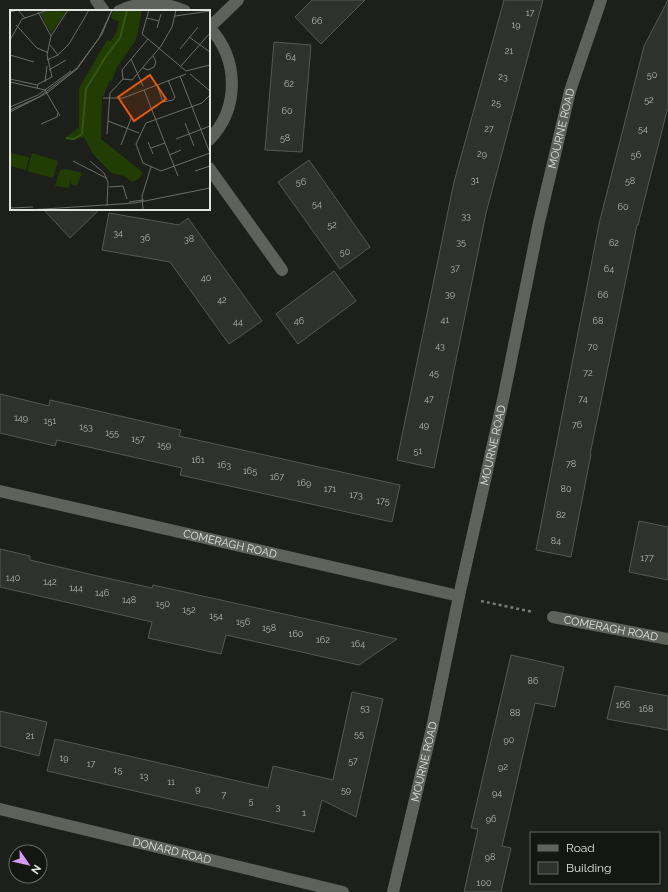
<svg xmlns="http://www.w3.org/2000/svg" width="668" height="892" viewBox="0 0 668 892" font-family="Raleway,sans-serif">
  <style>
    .building { fill: #2f322c; stroke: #555953 }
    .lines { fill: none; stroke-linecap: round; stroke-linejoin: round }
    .path { stroke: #7a7c78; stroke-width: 2.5; stroke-dasharray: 3 3; stroke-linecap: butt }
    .street { stroke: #5e625b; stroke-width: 12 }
    .labels { text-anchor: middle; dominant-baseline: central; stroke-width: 3; stroke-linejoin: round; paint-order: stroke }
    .number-label { font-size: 9px; fill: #b5b8b3 }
    .street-label { font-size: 11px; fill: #e2e4e0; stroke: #131611 }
    .inset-river { fill: none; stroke: #345614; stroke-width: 2 }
    .inset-road { fill: none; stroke: #6b6e69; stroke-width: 1 }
    .view { fill: #e8590c; fill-opacity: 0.15; stroke: #e8590c; stroke-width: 2 }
    .inset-edge { fill: none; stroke: #e2e4e0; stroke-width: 2 }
  </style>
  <rect width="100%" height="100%" fill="#1c1f1a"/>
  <!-- building -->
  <path class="building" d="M312,0h53l-44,44 -26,-27z
    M504,0h39l-57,213 -52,255 -37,-8 57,-278z
    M668,0v107l-30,118h-1l-39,191 -8,38h1l-20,103 -35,-7 63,-326 45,-178z
    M274,42l37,3 -9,107 -37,-2z
    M309,160l61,87 -30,22 -62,-87z
    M43,209h57l-30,29z
    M109,213l70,12 9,-7 74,103 -33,23 -59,-82 -68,-12z
    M334,271l22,30 -58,43 -22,-30z
    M0,394l49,12 1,-6 131,30 -2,6 221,49 -8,37 -212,-47 2,-7 -125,-28 -2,6 -55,-13z
    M639,521l29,6v53l-39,-8z
    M0,549l30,7v4l63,15 59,13 1,-3 244,54 -38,26 -133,-30 -5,19 -73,-16 4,-16 -152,-35z
    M511,655l53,12 -9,40 -20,-4 -33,143 9,2 -10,44h-37l14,-63 -7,-1z
    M615,686l53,10v34l-61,-11z
    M352,692l31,7 -27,118 -34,-17 -8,32 -267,-61 8,-32 213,49 5,-22 60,14z
    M0,711l47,11 -8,34 -39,-10z"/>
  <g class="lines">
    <!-- path -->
    <path class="path" d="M481,601l52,11"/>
    <!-- street -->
    <g class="street">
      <path d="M96,0l8,11"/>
      <path d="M119,11c20,-10 47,-9 66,0"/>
      <path d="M209,27c30,32 31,81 0,113"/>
      <path d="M210,27l28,-27"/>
      <path d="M209,168l73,102"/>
      <path id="s1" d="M0,491l459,105"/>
      <path id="s2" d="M553,617l115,22"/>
      <path id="s3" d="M0,809l343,83"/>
      <path id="s4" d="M393,892l39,-164 27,-132 45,-201 35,-173 31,-131 31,-91"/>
    </g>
  </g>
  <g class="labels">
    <!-- number labels -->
    <g class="number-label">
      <text x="530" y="13">17</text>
      <text x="317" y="21">66</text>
      <text x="516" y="25">19</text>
      <text x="509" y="51">21</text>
      <text x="291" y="57">64</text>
      <text x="652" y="75">50</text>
      <text x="503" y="77">23</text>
      <text x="289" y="84">62</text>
      <text x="649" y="100">52</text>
      <text x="496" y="103">25</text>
      <text x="287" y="111">60</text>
      <text x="489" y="129">27</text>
      <text x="643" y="129">54</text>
      <text x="285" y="138">58</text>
      <text x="482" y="154">29</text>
      <text x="636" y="155">56</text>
      <text x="475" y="180">31</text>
      <text x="630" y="181">58</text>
      <text x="301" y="182">56</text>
      <text x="317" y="204">54</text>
      <text x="623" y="207">60</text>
      <text x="466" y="216">33</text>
      <text x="332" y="225">52</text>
      <text x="118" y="233">34</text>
      <text x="145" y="238">36</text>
      <text x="189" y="239">38</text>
      <text x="461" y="242">35</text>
      <text x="614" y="243">62</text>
      <text x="345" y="252">50</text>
      <text x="455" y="268">37</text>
      <text x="609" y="269">64</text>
      <text x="206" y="278">40</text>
      <text x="450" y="294">39</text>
      <text x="603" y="295">66</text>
      <text x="222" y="300">42</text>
      <text x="445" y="320">41</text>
      <text x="299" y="321">46</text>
      <text x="598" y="321">68</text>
      <text x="238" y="322">44</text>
      <text x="440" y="346">43</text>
      <text x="593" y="347">70</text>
      <text x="434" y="373">45</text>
      <text x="588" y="373">72</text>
      <text x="429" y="399">47</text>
      <text x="583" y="399">74</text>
      <text x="21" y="418">149</text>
      <text x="50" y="421">151</text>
      <text x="424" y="425">49</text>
      <text x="577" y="425">76</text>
      <text x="86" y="427">153</text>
      <text x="112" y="433">155</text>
      <text x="138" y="439">157</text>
      <text x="164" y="445">159</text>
      <text x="418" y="451">51</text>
      <text x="198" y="460">161</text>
      <text x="571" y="464">78</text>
      <text x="224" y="465">163</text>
      <text x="250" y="471">165</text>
      <text x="277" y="477">167</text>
      <text x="304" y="483">169</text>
      <text x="330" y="489">171</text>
      <text x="566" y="489">80</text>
      <text x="356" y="495">173</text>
      <text x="383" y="501">175</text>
      <text x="561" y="515">82</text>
      <text x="556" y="541">84</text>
      <text x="647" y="558">177</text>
      <text x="13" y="578">140</text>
      <text x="50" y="582">142</text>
      <text x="76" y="588">144</text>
      <text x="102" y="593">146</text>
      <text x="129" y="600">148</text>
      <text x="163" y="604">150</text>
      <text x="189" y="610">152</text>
      <text x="216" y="616">154</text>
      <text x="243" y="622">156</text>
      <text x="269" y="628">158</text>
      <text x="296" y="634">160</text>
      <text x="323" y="640">162</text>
      <text x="358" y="644">164</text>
      <text x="533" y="681">86</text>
      <text x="623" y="705">166</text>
      <text x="365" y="708">53</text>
      <text x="646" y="709">168</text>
      <text x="515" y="713">88</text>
      <text x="359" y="734">55</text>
      <text x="30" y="736">21</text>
      <text x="509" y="740">90</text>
      <text x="64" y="758">19</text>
      <text x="353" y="761">57</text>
      <text x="91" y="764">17</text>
      <text x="503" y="767">92</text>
      <text x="118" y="770">15</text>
      <text x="144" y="776">13</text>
      <text x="171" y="782">11</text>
      <text x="198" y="789">9</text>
      <text x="346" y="790">59</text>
      <text x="497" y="793">94</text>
      <text x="224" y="795">7</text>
      <text x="251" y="801">5</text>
      <text x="278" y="807">3</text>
      <text x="304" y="813">1</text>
      <text x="491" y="819">96</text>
      <text x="490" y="857">98</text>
      <text x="484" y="883">100</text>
    </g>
    <!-- street labels -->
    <g class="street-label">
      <text stroke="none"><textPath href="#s4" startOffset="782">MOURNE ROAD</textPath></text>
      <text stroke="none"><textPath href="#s4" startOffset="458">MOURNE ROAD</textPath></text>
      <text stroke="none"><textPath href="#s1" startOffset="236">COMERAGH ROAD</textPath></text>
      <text stroke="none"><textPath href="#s2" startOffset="59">COMERAGH ROAD</textPath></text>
      <text stroke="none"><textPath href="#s4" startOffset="134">MOURNE ROAD</textPath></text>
      <text stroke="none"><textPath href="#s3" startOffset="177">DONARD ROAD</textPath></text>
    </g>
  </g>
  <!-- overview -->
  <g transform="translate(10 10)">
    <rect width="200" height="200" fill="#1c1f1a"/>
    <path d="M44,0l12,2 -15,21 -11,-20zM103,0h29l-6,30 -19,27 -5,14 -2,-1 -8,19 -1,40 41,33 -2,6 -8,4 -8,-6 -13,-3 -18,-19 -9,-17 -12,3 -8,-1 15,-12v-39l28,-48 4,1 5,-8 3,-11 -8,-4zM1,143l18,4 -3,13 -16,-4zM22,143l26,8 -5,17 -26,-7zM56,159l16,4 -5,13 -6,-2v-5l-2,9 -14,-2 5,-16z" fill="#213d04"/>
    <path class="inset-river" d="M56,128l8,1 8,-5 4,-45 20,-33 14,-18 7,-28"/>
    <path class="inset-road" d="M139,0l-7,24 44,37M0,2l8,-2 7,8M165,6l35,-5M137,8l12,3M6,15l21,23 10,4M147,18l4,-14M41,26l17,-26M179,27l21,15M138,29l-26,31 1,9 9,1 29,-34 11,-19 4,-17M0,30l12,-21 26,-9M40,35l8,10M170,39l18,-22M0,45l24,7M121,49l12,27M37,50l11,-5 11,-11 20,-34M171,56l29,-33M133,58l5,2 6,-3 2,-5 -3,-6M39,60l17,-10M176,61l24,-6M180,64l20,17M170,66l30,77M0,69l27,6M0,72l35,8 15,26M35,72l2,-16M147,75l6,17 10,-2 2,-3 -7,-17M27,78l1,-4 14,-7 -5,-22 4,-19 -13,-24M134,80l34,86M200,85l-8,8 -56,20 -10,21 7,19 18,8 49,-18M93,88h20l63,-24M0,97l28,-12 33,-24M0,100l29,-13 38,-29 22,-30 13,-28M0,102l37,-19 30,-24 25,-35 10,-24M98,111l31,12M175,113l9,23M31,114l16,-7 1,-4M97,124l3,-41 13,-14M166,129l34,-13M138,132l5,12M111,135l11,-29M141,138l14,-5M159,145l12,-5M63,151l33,17M80,151l14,12 4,9 -1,24M185,161l15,-5M99,177l14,-1 4,13M119,192l15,-2M0,198l23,-1M19,200l106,-7 75,-15M133,200l-1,-14 9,-29"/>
    <path class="view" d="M140,65l16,24 -32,22 -16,-24z"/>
    <rect width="200" height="200" class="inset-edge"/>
  </g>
  <!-- legend -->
  <rect x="530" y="832" width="130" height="52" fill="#131611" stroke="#666864"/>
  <rect x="538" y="845" width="20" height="6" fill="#5e625b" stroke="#666864"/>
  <text x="566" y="852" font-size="12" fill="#e2e4e0">Road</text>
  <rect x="538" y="862" width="20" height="12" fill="#2f322c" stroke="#666864"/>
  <text x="566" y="872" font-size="12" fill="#e2e4e0">Building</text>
  <!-- north arrow -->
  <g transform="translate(28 864) rotate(124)"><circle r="19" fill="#131611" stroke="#666864"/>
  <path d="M0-3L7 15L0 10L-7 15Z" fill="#d79bf9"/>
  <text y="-6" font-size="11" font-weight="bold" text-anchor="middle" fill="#e2e4e0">N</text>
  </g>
</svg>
